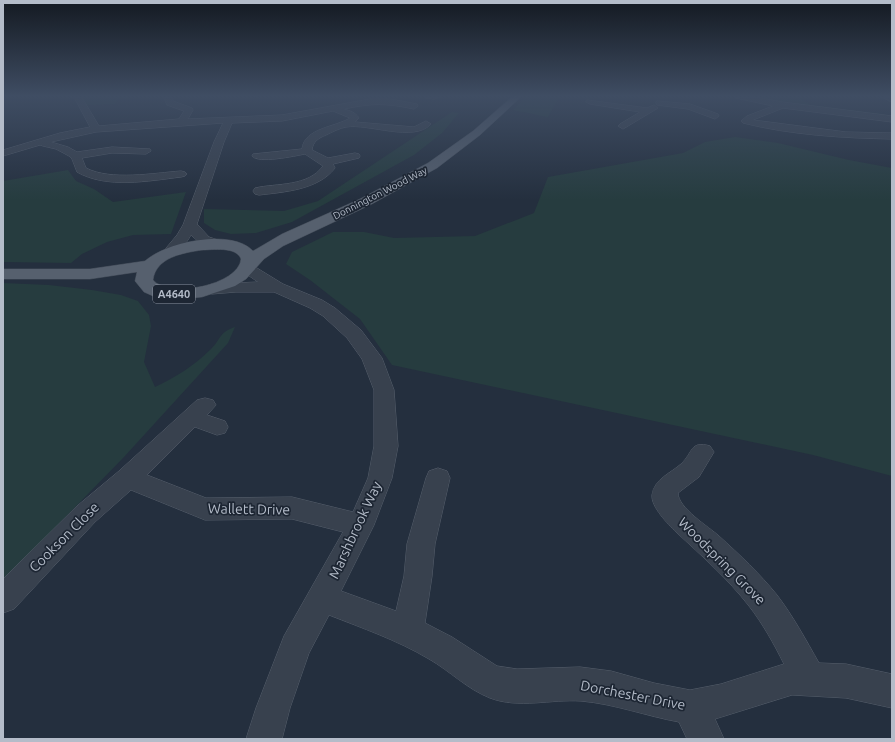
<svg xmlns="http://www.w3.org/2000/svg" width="895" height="742" viewBox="0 0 895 742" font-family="Ubuntu,sans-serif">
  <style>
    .green { fill: #263c3f }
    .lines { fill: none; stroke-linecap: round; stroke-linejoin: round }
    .street-casing { stroke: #565f6c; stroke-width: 1 }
    .primary-casing { stroke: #414a57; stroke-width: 1 }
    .street { fill: #38414e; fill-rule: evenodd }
    .primary { fill: #56606e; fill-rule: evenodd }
    .labels { text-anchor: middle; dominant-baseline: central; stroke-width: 3.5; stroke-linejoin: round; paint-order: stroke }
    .far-street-label { font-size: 10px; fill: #b4bcc9; stroke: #1d2633 }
    .shield { fill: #1d2633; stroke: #878f9c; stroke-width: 1 }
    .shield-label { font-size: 11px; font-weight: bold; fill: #b4bcc9 }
    .near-street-label { font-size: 14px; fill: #b4bcc9; stroke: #1d2633 }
  </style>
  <rect width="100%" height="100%" fill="#242f3e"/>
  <!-- green -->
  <path class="green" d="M80,96h57l-19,3 -3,5 -29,1z
    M526,96h33l-11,21 -35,-7z
    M748,96h52l4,5 7,4 73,9v3l-89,-11z
    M452,112l7,1 -17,20 -28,22 -122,67 -36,11 -25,1 -16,-4 -11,-7v-14l80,2 34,-10z
    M735,137l43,6 71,17 43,8v308l-79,-21 -421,-90 -32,-46 -50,-39 -24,-16 6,-12 41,-20h31l30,6 81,-2 59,-23 14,-36 135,-24 22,-11z
    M68,170l8,11 18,8 19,13 73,-10 -15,42 -38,1 -26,7 -25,12 -11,9 -68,-1v-81z
    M3,283l46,2 43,5 29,5 17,6 11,14 2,11 -7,36 11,25c21,-10 39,-21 56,-38 11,-11 7,-16 24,-22l-7,16 -104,114 -121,124z"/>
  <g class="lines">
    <!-- street casing -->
    <g class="street-casing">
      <path id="street" d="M71,96h10l18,30 80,-7 5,-8 -17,-6 -3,-7 3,-2h4l2,5 19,7 1,2 -5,9 94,-4 88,-16h20l27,5 1,2 -4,3c-28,-6 -42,-6 -70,0 6,2 11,3 15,9l-4,4 59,5 12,-6 5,3c-17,19 -63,-1 -85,3 -6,1 -14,5 -20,8 -7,3 -13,6 -14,15l16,8 27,-5 4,1 1,2 -1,2 -26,6 2,4c-17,22 -51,24 -76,27l-4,-1 -2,-3 2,-3c22,-5 53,-1 68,-22l-18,-12c-10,2 -47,10 -53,2l1,-2 49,-5c2,-21 34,-22 48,-31l-17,-7 -51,10 -50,2 -8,19 -27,82 12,13 15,5 2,3 -2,3c-12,3 -25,-5 -33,-13 -6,10 -15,24 -27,21l-2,-3 15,-18 6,-10 31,-83 9,-19 -127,9 -45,10 17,5 9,5 35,-5 38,2 1,2 -5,3 -34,-1 -30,5 4,10c25,13 68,5 95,3l4,1 2,2 -2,2 -4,1c-33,4 -74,12 -104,-5l-5,-13 -3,-3 -13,-7 -13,-3 -3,-1 -37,11v-6l57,-17 30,-6 -15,-28z
        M424,96h18l-8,3 -9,-1z
        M735,96h14l33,6 110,14v6l-109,-14 -30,12 93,12 46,1v6c-50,-1 -101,-4 -149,-16l-2,-2 6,-5 26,-10 -37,-8z
        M880,96l12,1v5z
        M587,100l60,8 7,-3 4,3 -35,21 -5,-3 2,-2 20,-12 -50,-8 -4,-2z
        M657,101l33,3 28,10 1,2 -4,3 -27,-10 -31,-4 -1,-2z
        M247,263l5,2 31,19 39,16 13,8 26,22 21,28 12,32 4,56 -6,32 -18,47 -33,66 55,20 8,-35 3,-32 19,-66 3,-7 9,-3 9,3 3,7 -15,66 -3,32 -7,47 27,14 45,29 20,3 63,-2 31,4 43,12 36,7 31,-6 63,-20c-10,-20 -21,-40 -35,-58 -21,-27 -47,-50 -73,-74 -8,-8 -25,-25 -24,-37 2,-16 19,-22 29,-31 12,-11 9,-24 29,-18l4,6 -15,25 -21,16c0,15 31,34 41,43 21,19 41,38 58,59 16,21 29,45 42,68l27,1 46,10v34l-46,-10 -54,-3 -77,24 9,20h-37l-8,-17c-33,-6 -64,-18 -98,-21 -30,-2 -62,8 -91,-3 -23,-9 -40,-27 -61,-39 -32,-19 -67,-31 -100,-44l-20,38 -19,55 -8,31h-36l10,-31 28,-72 59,-104 -51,-13 -87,1 -74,-30 -36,32 -81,87 -11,4v-34l74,-73 42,-35 78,-71 8,-2 8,2 3,5 -9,10 18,6 3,6 -3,6 -8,2 -22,-8 -48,48 59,23 86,-1 61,15 15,-34 6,-32v-56l-12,-31 -15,-21 -24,-22 -13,-8 -36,-16h-38l-24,2 -6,-2 -2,-3 2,-3 6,-2 46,-2 -16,-11 -3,-3 3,-3z"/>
    </g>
    <!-- primary casing -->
    <g class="primary-casing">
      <path id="primary" d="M513,96h9l-42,39 -43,33 -67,37 -87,41 -19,13 -18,20 -11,7 -33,11 -30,3 -19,-4 -9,-4 -9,-11 2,-9 -47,7h-87v-10h87l55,-8c21,-19 87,-33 108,-10l29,-17 78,-35 68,-36 45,-32zM202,250c11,0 34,-4 39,9 -2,26 -72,40 -88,21 3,-23 30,-27 49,-30z"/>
    </g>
    <!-- street -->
    <use href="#street" class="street"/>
    <!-- primary -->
    <use href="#primary" class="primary"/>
  </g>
  <!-- sky -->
  <linearGradient id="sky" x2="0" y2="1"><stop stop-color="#141a22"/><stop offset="0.48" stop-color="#3f4d63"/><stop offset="1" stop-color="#3f4d63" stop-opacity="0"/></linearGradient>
  <rect width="895" height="200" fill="url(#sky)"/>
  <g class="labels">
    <!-- far-street labels -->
    <g class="far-street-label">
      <text transform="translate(380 193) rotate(-27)">Donnington Wood Way</text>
    </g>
    <!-- shield labels -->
    <rect class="shield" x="153" y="285" width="42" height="18" rx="3"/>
    <g class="shield-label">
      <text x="174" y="294">A4640</text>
    </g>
    <!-- near-street labels -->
    <g class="near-street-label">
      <text transform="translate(249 509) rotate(1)">Wallett Drive</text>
      <text transform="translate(355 530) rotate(-65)">Marshbrook Way</text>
      <text transform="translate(64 537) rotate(-45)">Cookson Close</text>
      <text transform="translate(722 561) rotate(45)">Woodspring Grove</text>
      <text transform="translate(633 695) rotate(11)">Dorchester Drive</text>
    </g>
  </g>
  <!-- border -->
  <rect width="895" height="742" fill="none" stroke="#b4bcc9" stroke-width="8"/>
</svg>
